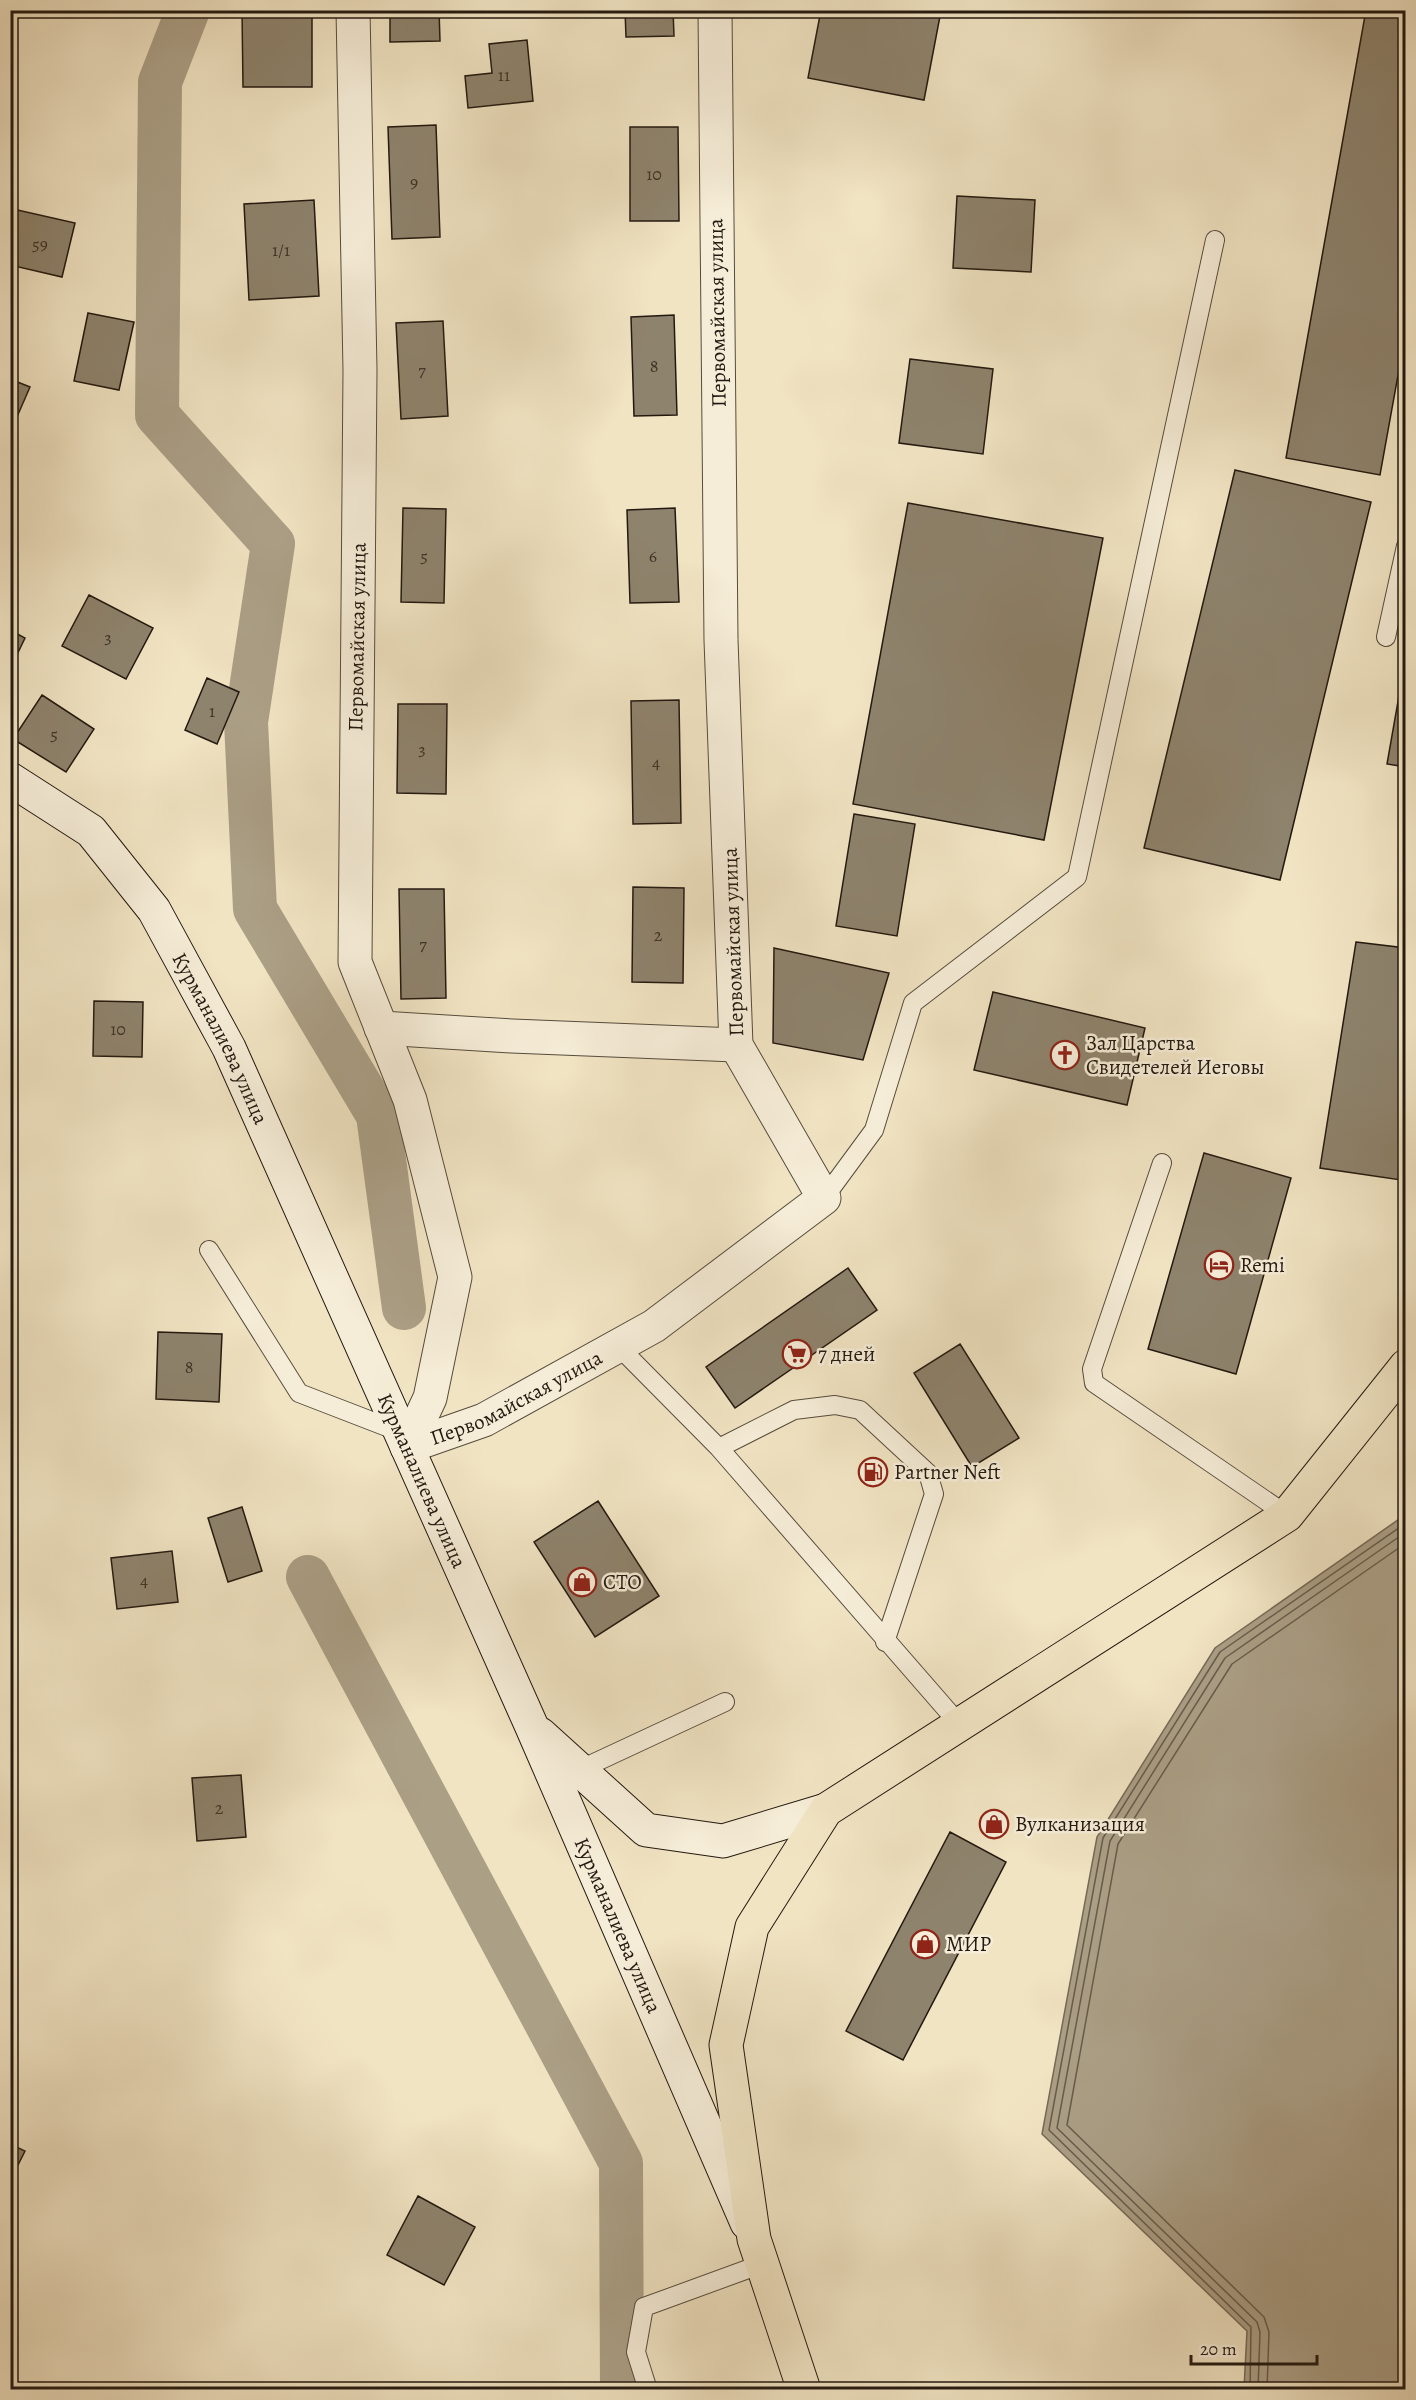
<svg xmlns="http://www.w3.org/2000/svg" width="1416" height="2400" viewBox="0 0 1416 2400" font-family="Alegreya,serif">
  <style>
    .water { fill: #ab9f86; stroke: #756957; stroke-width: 1.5 }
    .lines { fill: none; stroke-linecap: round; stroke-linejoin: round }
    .shore { stroke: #675c4b; stroke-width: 1.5 }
    .canal { stroke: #ab9f86; stroke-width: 44 }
    .building { fill: #8e836d; stroke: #231910; stroke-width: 1.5 }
    .service-casing { stroke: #564c3d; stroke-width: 20 }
    .minor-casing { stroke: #564c3d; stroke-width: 35 }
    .secondary-casing { stroke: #231910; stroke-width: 35 }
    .primary-casing { stroke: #231910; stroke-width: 35 }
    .service { stroke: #f6edd8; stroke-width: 18 }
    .minor { stroke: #f6edd8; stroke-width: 33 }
    .secondary { stroke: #f6edd8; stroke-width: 33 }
    .primary { stroke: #f1e4c3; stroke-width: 33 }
    .labels { text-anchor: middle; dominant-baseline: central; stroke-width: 5; stroke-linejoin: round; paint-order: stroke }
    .number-label { font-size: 18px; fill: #3e3427 }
    .street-label { font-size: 21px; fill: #231910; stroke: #f6edd8 }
    .poi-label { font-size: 21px; fill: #231910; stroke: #f6edd8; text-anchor: start }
  </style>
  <rect width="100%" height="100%" fill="#f1e4c3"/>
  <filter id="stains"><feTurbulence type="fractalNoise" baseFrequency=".00333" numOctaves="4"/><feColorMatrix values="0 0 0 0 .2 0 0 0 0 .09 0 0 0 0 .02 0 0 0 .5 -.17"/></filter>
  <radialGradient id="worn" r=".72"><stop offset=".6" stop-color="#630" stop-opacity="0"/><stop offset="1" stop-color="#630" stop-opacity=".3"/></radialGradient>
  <!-- water -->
  <path class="water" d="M1405,1515v874h-161l3,-58 -205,-197 55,-297 118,-189z"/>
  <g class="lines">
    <!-- shore -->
    <path class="shore" d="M1250,2390l1,-63 -202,-197 54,-292 117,-186 186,-129
      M1258,2390l2,-58 -3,-10 -200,-194 53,-287 115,-183 181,-126
      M1267,2390l2,-58 -5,-15 -197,-192 51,-281 114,-180 174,-121"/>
    <!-- canal -->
    <path class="canal" d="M188,10l-28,72 -3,333 116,129 -27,178 9,187 123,206 26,193
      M308,1577l313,586 1,227"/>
  </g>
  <!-- building -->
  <path class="building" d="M242,10h70v77h-69z
    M390,10h49l1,31 -50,1z
    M625,10h48l1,26 -48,1z
    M821,10l120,1 -17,89 -116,-22z
    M1366,10h40v321l-26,144 -94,-17z
    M527,40l6,61 -65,7 -3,-32 27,-3 -3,-29z
    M436,125l4,112 -48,2 -4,-112z
    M630,127h48l1,94h-49z
    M957,196l78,4 -4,72 -78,-4z
    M314,200l5,96 -70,4 -5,-96z
    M13,209l62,14 -13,54 -52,-12z
    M88,313l46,9 -15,68 -45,-9z
    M674,315l3,100 -43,1 -3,-99z
    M443,321l5,95 -47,3 -5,-96z
    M910,359l83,10 -10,85 -84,-11z
    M10,379l20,8 -20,46z
    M1235,470l136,32 -91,378 -136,-32z
    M908,503l195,35 -59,302 -191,-36z
    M403,508l43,1 -2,94 -43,-1z
    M675,508l4,94 -49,1 -3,-93z
    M89,595l64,33 -27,51 -64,-33z
    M10,630l15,8 -15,31z
    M1406,656v111l-19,-3z
    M207,678l32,14 -22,52 -32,-14z
    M42,695l52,34 -28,43 -53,-33z
    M679,700l2,123 -48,1 -2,-123z
    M398,704h49l-1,90 -49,-1z
    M854,814l61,10 -18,112 -61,-10z
    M633,887l51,1 -1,95 -51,-1z
    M399,889h45l2,109 -45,1z
    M1356,942l50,6v200l-5,32 -81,-12z
    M774,948l115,25 -26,87 -90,-17z
    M993,992l152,36 -18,77 -153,-35z
    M94,1001l49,1 -1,55 -49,-1z
    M1204,1153l87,25 -55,196 -88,-25z
    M848,1268l29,42 -142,98 -29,-41z
    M158,1332l64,2 -3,68 -63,-3z
    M960,1344l59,94 -47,29 -58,-94z
    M598,1501l61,95 -64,41 -61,-95z
    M242,1507l20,64 -34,11 -20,-64z
    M172,1551l6,51 -61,7 -6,-51z
    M241,1775l5,62 -49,4 -5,-63z
    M950,1832l56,30 -103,198 -57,-29z
    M10,2144l15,7 -15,30z
    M418,2196l57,31 -31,58 -57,-30z"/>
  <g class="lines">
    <!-- service casing -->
    <g class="service-casing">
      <path id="service" d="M1386,637l20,-91
        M1162,1163l-70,206 2,14 193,132
        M824,1198l50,-68 39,-127 164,-126 138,-637
        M209,1250l90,143 101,39
        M618,1346l101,102 241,277
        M719,1448l75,-38 41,-5 25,5 68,63 6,21 -49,148
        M579,1770l146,-68
        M648,2390l-12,-38 8,-45 118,-43"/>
    </g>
    <!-- minor casing -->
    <g class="minor-casing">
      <g id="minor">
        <path d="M353,10l7,360 -5,592 55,138 45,177 -25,121 -23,49"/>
        <path d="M381,1028l131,8 224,9"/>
        <path id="s1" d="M407,1447l77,-27 170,-94 170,-128 -88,-153 -15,-405 -6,-630"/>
      </g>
    </g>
    <!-- secondary casing -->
    <g class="secondary-casing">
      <g id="secondary">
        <path id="s2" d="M10,779l81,52 63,79 75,138 303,679 215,496"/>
        <path d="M540,1734l106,96 77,11 103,-31"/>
      </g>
    </g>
    <!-- primary casing -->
    <g class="primary-casing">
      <path id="primary" d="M804,2390l-50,-151 -28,-194 26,-118 74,-117 461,-295 119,-149"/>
    </g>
    <!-- service -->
    <use href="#service" class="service"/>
    <!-- minor -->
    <use href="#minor" class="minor"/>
    <!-- secondary -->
    <use href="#secondary" class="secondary"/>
    <!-- primary -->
    <use href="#primary" class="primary"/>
  </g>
  <!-- icons -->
  <defs>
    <g id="church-ring" transform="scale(1.5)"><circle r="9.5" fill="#f6edd8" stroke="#8f2418" stroke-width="1.5"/><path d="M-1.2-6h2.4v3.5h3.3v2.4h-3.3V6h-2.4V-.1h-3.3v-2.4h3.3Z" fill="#8f2418"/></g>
    <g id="hotel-ring" transform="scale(1.5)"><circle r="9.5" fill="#f6edd8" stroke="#8f2418" stroke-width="1.5"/><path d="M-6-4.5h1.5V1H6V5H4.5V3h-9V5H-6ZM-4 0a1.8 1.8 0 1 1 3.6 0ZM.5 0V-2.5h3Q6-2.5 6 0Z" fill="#8f2418"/></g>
    <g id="supermarket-ring" transform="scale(1.5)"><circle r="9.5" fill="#f6edd8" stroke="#8f2418" stroke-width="1.5"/><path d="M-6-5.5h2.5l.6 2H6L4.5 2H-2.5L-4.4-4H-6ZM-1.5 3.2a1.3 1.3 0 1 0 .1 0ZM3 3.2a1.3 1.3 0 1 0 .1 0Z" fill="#8f2418"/></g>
    <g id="fuel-ring" transform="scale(1.5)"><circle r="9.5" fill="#f6edd8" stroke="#8f2418" stroke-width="1.5"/><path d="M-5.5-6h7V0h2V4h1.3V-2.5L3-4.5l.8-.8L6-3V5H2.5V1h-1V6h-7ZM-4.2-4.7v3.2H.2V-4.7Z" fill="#8f2418"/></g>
    <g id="shop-ring" transform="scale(1.5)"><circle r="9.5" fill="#f6edd8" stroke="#8f2418" stroke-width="1.5"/><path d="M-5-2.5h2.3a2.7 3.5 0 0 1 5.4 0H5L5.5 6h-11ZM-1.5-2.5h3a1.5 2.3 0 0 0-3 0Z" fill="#8f2418"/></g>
  </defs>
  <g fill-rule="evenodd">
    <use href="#church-ring" x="1065" y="1055"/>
    <use href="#hotel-ring" x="1219" y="1265"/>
    <use href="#supermarket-ring" x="797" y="1354"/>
    <use href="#fuel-ring" x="873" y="1472"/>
    <use href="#shop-ring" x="582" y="1582"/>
    <use href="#shop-ring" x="994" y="1824"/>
    <use href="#shop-ring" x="925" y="1944"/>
  </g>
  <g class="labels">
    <!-- number labels -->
    <g class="number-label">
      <text x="504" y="75">11</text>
      <text x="654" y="174">10</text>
      <text x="414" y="182">9</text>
      <text x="40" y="244">59</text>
      <text x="281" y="250">1/1</text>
      <text x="654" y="366">8</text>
      <text x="422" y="370">7</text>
      <text x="424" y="556">5</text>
      <text x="653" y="556">6</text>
      <text x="108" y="637">3</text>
      <text x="212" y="711">1</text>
      <text x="54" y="734">5</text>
      <text x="422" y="749">3</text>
      <text x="656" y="762">4</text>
      <text x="658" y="935">2</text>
      <text x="423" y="944">7</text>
      <text x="118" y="1029">10</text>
      <text x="189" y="1367">8</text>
      <text x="144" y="1580">4</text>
      <text x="219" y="1808">2</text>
    </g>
    <!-- street labels -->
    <g class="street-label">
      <text transform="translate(717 313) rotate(-91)">Первомайская улица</text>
      <text transform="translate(357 637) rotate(-89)">Первомайская улица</text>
      <text transform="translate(733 942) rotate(-92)">Первомайская улица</text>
      <text stroke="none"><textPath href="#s2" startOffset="342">Курманалиева улица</textPath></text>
      <text stroke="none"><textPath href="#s1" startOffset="120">Первомайская улица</textPath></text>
      <text stroke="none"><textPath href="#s2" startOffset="828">Курманалиева улица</textPath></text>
      <text stroke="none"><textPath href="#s2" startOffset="1314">Курманалиева улица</textPath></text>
    </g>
    <!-- poi labels -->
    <g class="poi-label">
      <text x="1086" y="1043">Зал Царства<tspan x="1086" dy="24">Свидетелей Иеговы</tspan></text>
      <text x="1240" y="1265">Remi</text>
      <text x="818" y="1354">7 дней</text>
      <text x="894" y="1472">Partner Neft</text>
      <text x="603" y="1582">СТО</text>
      <text x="1015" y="1824">Вулканизация</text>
      <text x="946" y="1944">МИР</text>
    </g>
  </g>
  <!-- margin -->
  <rect width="1416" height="2400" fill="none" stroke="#f1e4c3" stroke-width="36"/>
  <rect x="12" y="12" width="1392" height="2376" fill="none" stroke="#231910" stroke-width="3"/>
  <rect x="18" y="18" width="1380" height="2364" fill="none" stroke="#231910" stroke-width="1.5"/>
  <!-- scale -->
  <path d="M1191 2355v9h126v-9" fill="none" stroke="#231910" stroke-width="3"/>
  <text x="1200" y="2355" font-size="18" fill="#231910" stroke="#f6edd8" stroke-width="4.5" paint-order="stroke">20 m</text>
  <rect width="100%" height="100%" filter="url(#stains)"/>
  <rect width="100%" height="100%" fill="url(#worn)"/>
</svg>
